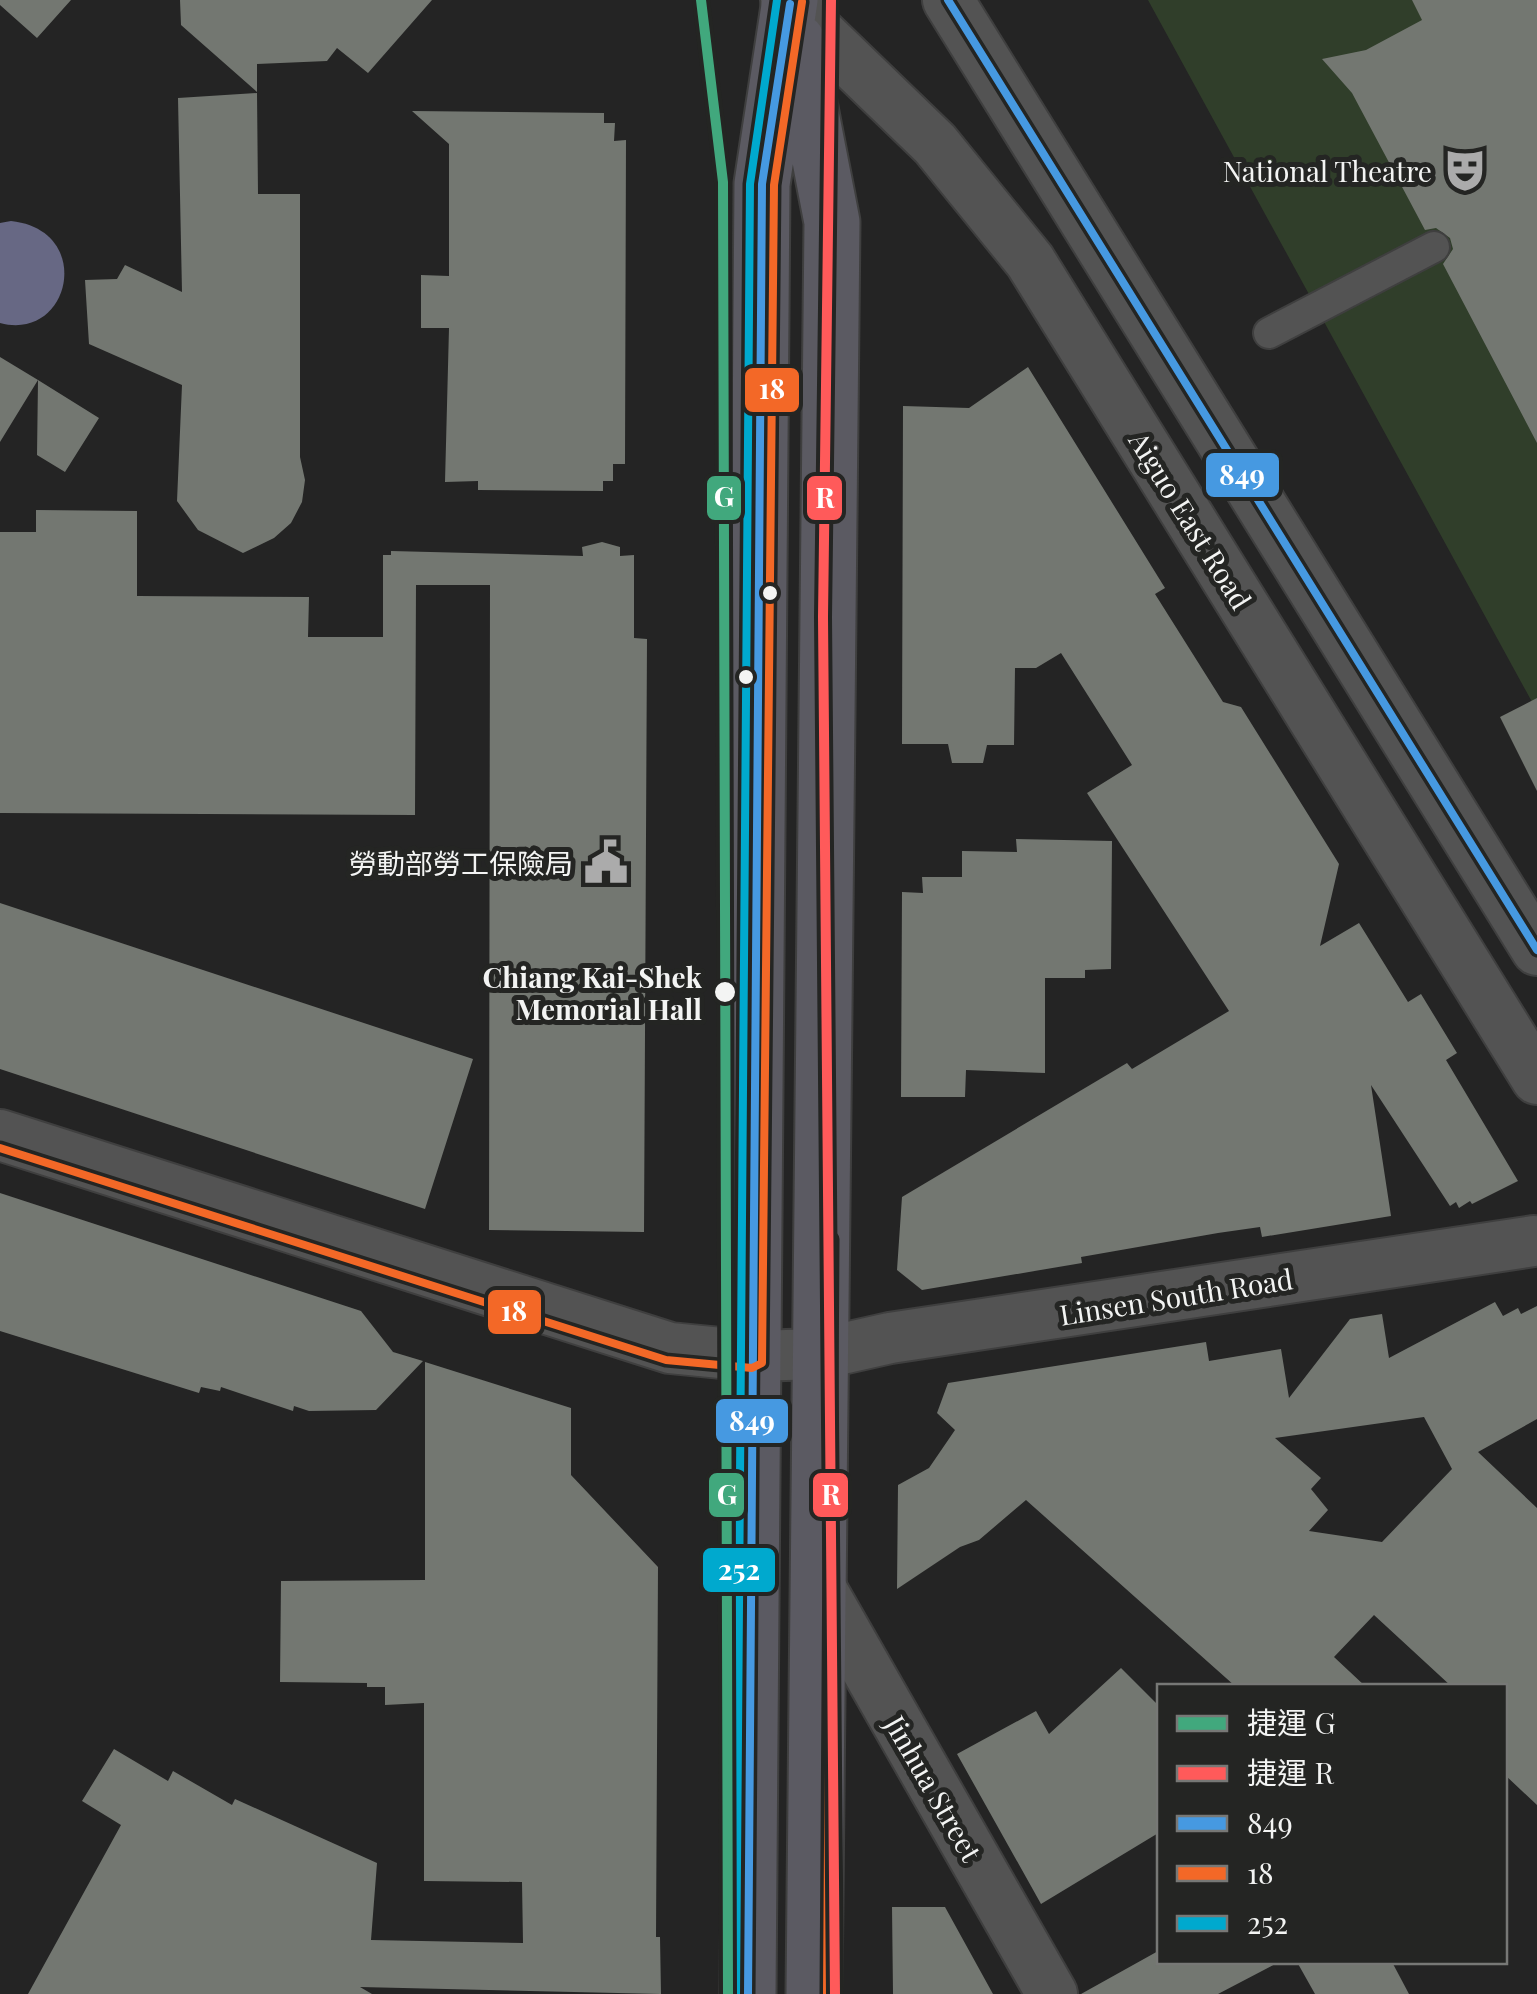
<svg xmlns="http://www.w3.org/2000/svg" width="1537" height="1994" viewBox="0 0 1537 1994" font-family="'Playfair Display','Noto Sans TC',serif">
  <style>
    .green { fill: #303e2a }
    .water { fill: #676884 }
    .building { fill: #737771; fill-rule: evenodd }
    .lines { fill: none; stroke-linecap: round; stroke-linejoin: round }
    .pedestrian-casing { stroke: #3f3f3f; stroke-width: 34 }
    .tertiary-casing { stroke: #3f3f3f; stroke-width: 54 }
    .primary-casing { stroke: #3f3f3f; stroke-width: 59 }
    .pedestrian { stroke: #535353; stroke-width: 30 }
    .tertiary { stroke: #535353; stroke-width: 50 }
    .primary { stroke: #5b5a62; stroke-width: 55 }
    .bus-1-casing { stroke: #242523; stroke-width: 15 }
    .bus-2-casing { stroke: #242523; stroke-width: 15 }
    .bus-3-casing { stroke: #242523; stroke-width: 15 }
    .bus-1 { stroke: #4699e1; stroke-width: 8 }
    .bus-2 { stroke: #f36827; stroke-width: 8 }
    .bus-3 { stroke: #00a9ce; stroke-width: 8 }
    .metro-1-casing { stroke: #242523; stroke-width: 18 }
    .metro-2-casing { stroke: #242523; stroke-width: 18 }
    .metro-1 { stroke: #41a87d; stroke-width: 10 }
    .metro-2 { stroke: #ff5a5a; stroke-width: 10 }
    .bus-dot { fill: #f3f4f3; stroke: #242523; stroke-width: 4 }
    .labels { text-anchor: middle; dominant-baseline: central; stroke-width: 10; stroke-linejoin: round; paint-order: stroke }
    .poi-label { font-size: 28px; fill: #f3f4f3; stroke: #242523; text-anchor: end }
    .street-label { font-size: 28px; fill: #f3f4f3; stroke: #242523 }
    .stop-label { font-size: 28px; font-weight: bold; fill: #f3f4f3; stroke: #242523; text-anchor: end }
    .line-badge { stroke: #242523; stroke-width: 4 }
    .badge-label { font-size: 28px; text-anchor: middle; font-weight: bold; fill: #fff }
  </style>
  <rect width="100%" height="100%" fill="#242424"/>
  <!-- green -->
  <path class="green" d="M1148,0h389v711z"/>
  <!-- water -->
  <path class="water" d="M11,221c84,9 60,121 -11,102v-100z"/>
  <!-- building -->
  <path class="building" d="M0,0h71l-34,38 -37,-33z
    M180,0h252l-64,73 -31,-25 -10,13 -70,3v28l-76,-67z
    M1412,0h125v443l-94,-179 10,-15 -3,-11 -14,-10 -11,2 -73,-137 -30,-34 44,-9 56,-30z
    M257,93l1,101h42v263l5,23 -3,22 -11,21 -17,15 -31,15 -45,-23 -21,-29 5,-116 -93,-41 -4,-64 32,-1 8,-14 57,27 -4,-194z
    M412,111l192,2v10h11l-1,18 12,-1 -1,324h-12v17h-10v10l-125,-1v-9l-33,1 4,-154h-28v-53l28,1v-132z
    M0,357l38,23 -38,62z
    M1028,367l137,221 -10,6 68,108 18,5 98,157 -19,82 39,-23 49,79 13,-8 36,59 -11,7 72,121 -46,23 -2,-3 -11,7 -3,-6 -6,4 -79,-121 20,131 -129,21 -2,-10 -42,6 -137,24 1,6 -160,27 -25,-20 5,-73 225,-134 5,6 97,-58 -142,-218 45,-28 -71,-112 -25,15h-21l-1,77h-27l-4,18h-31l-4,-19h-46l1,-338 66,2z
    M38,380l61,38 -34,54 -28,-17z
    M36,510l101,1v85l172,1 -1,40h75v-82h8v-4l192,5 -1,-9 20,-5 18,5v9l14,-1v83l13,1 -3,593 -155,-2 1,-645h-74l-1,230 -415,-2v-281h36z
    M1537,698v93l-37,-74z
    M1016,839l96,2 -1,128 -26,1v8h-40v95l-79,-3 -1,27h-64l1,-205 21,1 -1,-16h40v-26l55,1z
    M0,903l473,156 -48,150 -425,-140z
    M0,1193l361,118 32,41 30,9 -47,49 -67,1 -15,-5 -1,5 -72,-24 -1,4 -19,-4 -2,6 -199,-62z
    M1495,1302l8,14 15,-8 3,6 16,-8v113l-59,33 59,56v297l-33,-31v-88h-53l-77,-71 -40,42 31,29h-130l-209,-186 -47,40 -19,7 -63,42 1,-104 31,-17 26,-38 -18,-17 11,-30 258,-41 3,19 72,-12 8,49 61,-79 32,-5 7,44zM1424,1417l28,52 -70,73 -73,-11 19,-21 -17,-21 10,-11 -46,-40z
    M425,1362l146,46v67l87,92 -2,370h4l1,57 -301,-7 12,7h-344l93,-169 -39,-24 32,-52 54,32 5,-10 59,34 3,-6 142,64 -6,77 152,3 -1,-61 -98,-1v-178l-39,2v-18h-18v-4l-87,-1 1,-101 144,-1z
    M1121,1668l39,39v125l-119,72 -84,-150 79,-43 13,23z
    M892,1907h53l48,87h-100z
    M1160,1950v12h119l-61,32h-137z
    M1297,1962h95l17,32h-94z"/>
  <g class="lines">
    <!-- pedestrian casing -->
    <g class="pedestrian-casing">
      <path id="pedestrian" d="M1269,333l165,-86"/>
    </g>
    <!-- tertiary casing -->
    <g class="tertiary-casing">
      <path id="tertiary" d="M786,0l149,144 95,117 507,818
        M948,0l589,950
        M0,1135l670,213 82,8 67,-2 71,-16 644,-97
        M817,1582l235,412"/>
    </g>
    <!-- primary casing -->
    <g class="primary-casing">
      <path id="primary" d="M797,41l35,181 -18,1772
        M748,1994l14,-1810 28,-184"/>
    </g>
    <!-- pedestrian -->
    <use href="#pedestrian" class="pedestrian"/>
    <!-- tertiary -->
    <use href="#tertiary" class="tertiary"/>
    <!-- primary -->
    <use href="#primary" class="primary"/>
    <!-- bus-1 casing -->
    <g class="bus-1-casing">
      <path id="bus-1" d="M948,0l589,950
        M748,1994l14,-1810 28,-180"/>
    </g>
    <!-- bus-2 casing -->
    <g class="bus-2-casing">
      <path id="bus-2" d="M0,1148l666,212 86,8 10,-5 12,-1178 28,-183
        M827,1994l5,-755"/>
    </g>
    <!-- bus-3 casing -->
    <g class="bus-3-casing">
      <path id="bus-3" d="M736,1994l14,-1810 27,-184"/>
    </g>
    <!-- bus-1 -->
    <use href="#bus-1" class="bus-1"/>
    <!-- bus-2 -->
    <use href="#bus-2" class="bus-2"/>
    <!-- bus-3 -->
    <use href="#bus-3" class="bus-3"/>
    <!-- metro-1 casing -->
    <g class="metro-1-casing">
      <path id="metro-1" d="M701,0l22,182 5,1812"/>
    </g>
    <!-- metro-2 casing -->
    <g class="metro-2-casing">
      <path id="metro-2" d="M831,0l-8,617 12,1377"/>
    </g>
    <!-- metro-1 -->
    <use href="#metro-1" class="metro-1"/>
    <!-- metro-2 -->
    <use href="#metro-2" class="metro-2"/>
  </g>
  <!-- icons -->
  <defs>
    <g id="theatre-bare" transform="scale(3.45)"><path d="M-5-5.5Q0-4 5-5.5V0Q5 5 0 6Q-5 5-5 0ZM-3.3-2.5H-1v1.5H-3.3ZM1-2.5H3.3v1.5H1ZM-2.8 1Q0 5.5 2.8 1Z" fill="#ababab" stroke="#242523" stroke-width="2.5" paint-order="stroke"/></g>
    <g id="civic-bare" transform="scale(3.45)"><path d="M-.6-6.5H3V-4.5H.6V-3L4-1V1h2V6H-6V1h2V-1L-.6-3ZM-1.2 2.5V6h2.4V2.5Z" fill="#ababab" stroke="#242523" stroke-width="2.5" paint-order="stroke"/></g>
  </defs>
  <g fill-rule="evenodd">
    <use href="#theatre-bare" x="1465" y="170"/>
    <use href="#civic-bare" x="606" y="862"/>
  </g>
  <!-- markers -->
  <g class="bus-dot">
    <circle cx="770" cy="593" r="9"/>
    <circle cx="746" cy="677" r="9"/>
    <circle cx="725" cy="992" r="12"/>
  </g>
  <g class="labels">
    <!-- poi labels -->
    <g class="poi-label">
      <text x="1432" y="170">National Theatre</text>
      <text x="573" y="862">勞動部勞工保險局</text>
    </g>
    <!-- street labels -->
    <g class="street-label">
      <text transform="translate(1191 520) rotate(58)">Aiguo East Road</text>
      <text transform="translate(1176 1296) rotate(-9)">Linsen South Road</text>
      <text transform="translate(934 1788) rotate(60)">Jinhua Street</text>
    </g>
    <!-- stop labels -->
    <g class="stop-label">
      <text x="702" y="976">Chiang Kai-Shek<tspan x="702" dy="32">Memorial Hall</tspan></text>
    </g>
  </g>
  <g class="line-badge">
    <rect x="743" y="366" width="58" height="48" rx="10" fill="#f36827"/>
    <rect x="1204" y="451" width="77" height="48" rx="10" fill="#4699e1"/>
    <rect x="705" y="474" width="38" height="48" rx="10" fill="#41a87d"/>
    <rect x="805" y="474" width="39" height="48" rx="10" fill="#ff5a5a"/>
    <rect x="486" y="1288" width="57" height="48" rx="10" fill="#f36827"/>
    <rect x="714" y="1397" width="76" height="48" rx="10" fill="#4699e1"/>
    <rect x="707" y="1471" width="39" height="48" rx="10" fill="#41a87d"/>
    <rect x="811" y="1471" width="39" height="48" rx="10" fill="#ff5a5a"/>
    <rect x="701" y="1546" width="76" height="48" rx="10" fill="#00a9ce"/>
  </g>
  <g class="badge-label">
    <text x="772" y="399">18</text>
    <text x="1242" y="485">849</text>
    <text x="724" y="507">G</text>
    <text x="825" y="508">R</text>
    <text x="514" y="1321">18</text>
    <text x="752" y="1431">849</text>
    <text x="727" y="1505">G</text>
    <text x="831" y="1505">R</text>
    <text x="739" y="1580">252</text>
  </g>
  <!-- legend -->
  <rect x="1157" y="1684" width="350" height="280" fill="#242523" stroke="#777876" stroke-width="2.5"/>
  <rect x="1177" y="1716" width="50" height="15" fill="#41a87d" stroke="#777876" stroke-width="2.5"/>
  <text x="1247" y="1734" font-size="30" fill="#f3f4f3">捷運 G</text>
  <rect x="1177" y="1766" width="50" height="15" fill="#ff5a5a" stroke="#777876" stroke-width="2.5"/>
  <text x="1247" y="1784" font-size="30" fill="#f3f4f3">捷運 R</text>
  <rect x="1177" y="1816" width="50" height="15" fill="#4699e1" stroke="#777876" stroke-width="2.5"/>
  <text x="1247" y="1834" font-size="30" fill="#f3f4f3">849</text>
  <rect x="1177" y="1866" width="50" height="15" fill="#f36827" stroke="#777876" stroke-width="2.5"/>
  <text x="1247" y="1884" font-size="30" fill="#f3f4f3">18</text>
  <rect x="1177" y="1916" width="50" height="15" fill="#00a9ce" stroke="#777876" stroke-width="2.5"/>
  <text x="1247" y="1934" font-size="30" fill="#f3f4f3">252</text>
</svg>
